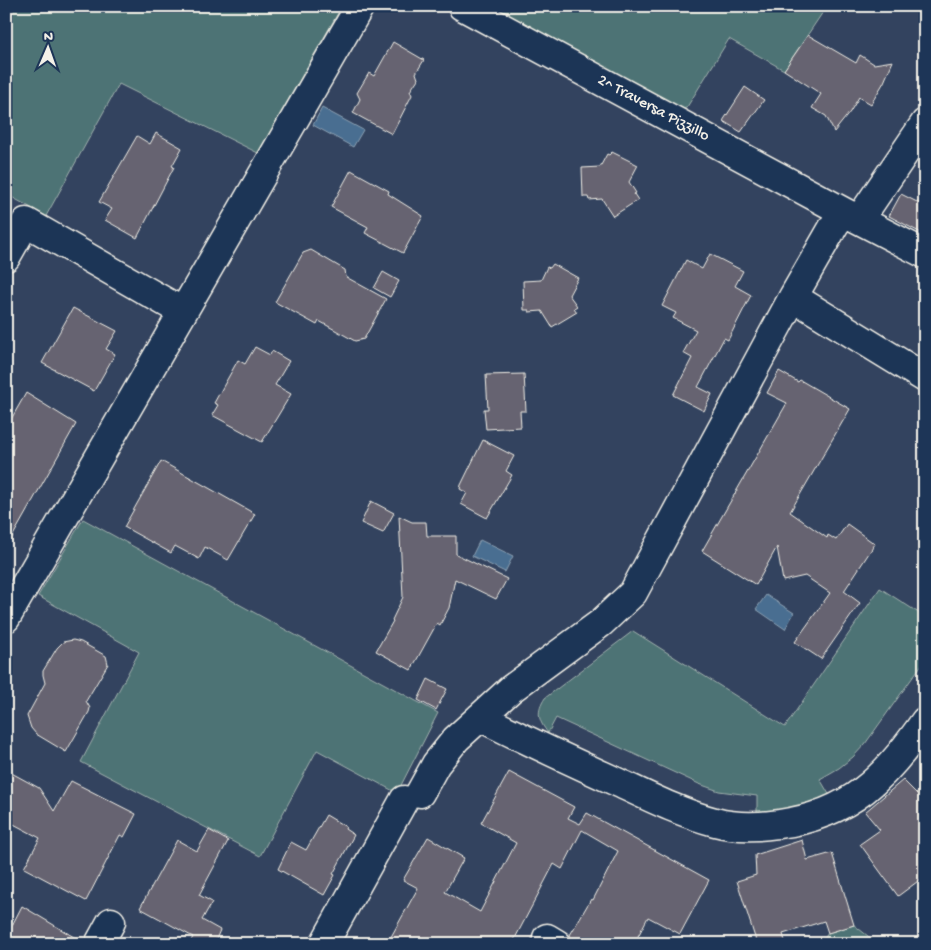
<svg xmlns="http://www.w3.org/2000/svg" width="931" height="950" viewBox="0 0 931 950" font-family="'Gochi Hand',sans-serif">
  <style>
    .green { fill: #4e7375; stroke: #a1b2ae }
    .water { fill: #496e91; stroke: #8da2b4 }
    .building { fill: #666371; stroke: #f4f1e8 }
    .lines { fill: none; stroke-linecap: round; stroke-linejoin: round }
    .minor-casing { stroke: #f4f1e8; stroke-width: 31 }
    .minor { stroke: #1d3557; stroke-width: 28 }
    .labels { text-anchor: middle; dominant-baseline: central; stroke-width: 4; stroke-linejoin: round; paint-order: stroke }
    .street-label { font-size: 16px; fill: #f4f1e8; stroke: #1d3557 }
  </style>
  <rect width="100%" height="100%" fill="#33435f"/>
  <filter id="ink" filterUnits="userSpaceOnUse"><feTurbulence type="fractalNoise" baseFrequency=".02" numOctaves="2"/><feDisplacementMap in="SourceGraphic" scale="10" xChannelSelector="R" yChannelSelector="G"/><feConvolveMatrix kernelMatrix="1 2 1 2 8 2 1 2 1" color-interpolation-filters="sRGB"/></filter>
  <g filter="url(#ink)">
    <!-- green -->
    <path class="green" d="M6,6h336l-84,147 -139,-69 -73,132 -40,-22z
      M481,6h346l-43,64 -55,-31 -42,68 -8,6z
      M83,519l355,194 -41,80 -80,-43 -57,106 -179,-94 58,-110 -101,-56z
      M880,588l45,29v43l-60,84 -12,13 -14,11 -19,11 10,17c-27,12 -45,14 -73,19v-19l-38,-5 -20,-7 -143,-66 -8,15c-10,-13 -12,-21 -3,-35l88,-67 152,96z
      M854,925l24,19h-46l-8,-5 4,-6z"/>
    <!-- water -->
    <path class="water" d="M322,108l41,22 -10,17 -40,-22z
      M480,540l33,16 -8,16 -33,-16z
      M766,595l28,18 -9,16 -29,-20z"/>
    <!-- building -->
    <path class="building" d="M808,35l48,28 4,-8 14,9 19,-3 -9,21 -13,22 -12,-7 -9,15 -16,20 -8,-16 -14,-8 9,-14 -37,-24z
      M393,42l31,18 -8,13 2,6 -8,12 2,4 -20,39 -39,-21 7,-14 -3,-6 12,-20 5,3z
      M745,87l19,13 -23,32 -18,-11z
      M156,133l26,15 -10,18 2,1 -37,71 -32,-18 7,-11 -13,-7 38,-66 13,8z
      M612,152l26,13 -9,17 7,11 -2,1 4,6 -25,16 -11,-17 -13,1 -1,-3h-5l-1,-29 18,-1 7,-13 2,1z
      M351,170l38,21 -1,3 35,22 -20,37 -38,-20 3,-6 -37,-20z
      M901,194l24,12v29l-36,-19z
      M311,250l34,20 1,7 40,22 -22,40 -9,2 -36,-20 -2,4 -42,-23 28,-49z
      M710,254l33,17 -8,15 16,9 -23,45 -4,-2 -26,49 14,7 -8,17 -31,-16 19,-37 -9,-5 13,-23 -23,-12 3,-5 -14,-7 24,-46 16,9z
      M553,264l25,14 -9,17 8,11 -3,2 3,4 -25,15 -10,-16 -13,1v-2h-5l-1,-29 18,-1 6,-13 3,1z
      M383,272l16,9 -9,16 -16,-9z
      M73,308l44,23 -11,18 9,5 -21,37 -52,-28z
      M255,347l15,8 2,-4 17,10 -14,24 16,9 -29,48 -50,-27 6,-10 -4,-2 24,-43 7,4z
      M779,371l19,11 2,-2 50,29 -60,103 37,26 1,-3 8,5 11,-16 28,20 -31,47 16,12 -39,56 -26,-17 35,-49 -25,-17 -22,5 -6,-34 -21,38 -54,-34 85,-148 -20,-10z
      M524,374l2,37h-6l1,16 -35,2 -2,-20h4l-2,-34z
      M26,393l50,31 -70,124v-120z
      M483,440l31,16 -8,15 6,4 -25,43 -26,-14 6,-11 -7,-4 1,-4z
      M161,461l94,53 -27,46 -23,-13 -6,12 -24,-13 -4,7 -47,-26z
      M371,501l23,12 -11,20 -22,-10z
      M399,516l13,6h14l1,14h29v18l51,25 -11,20 -41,-20 -6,29 -9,17 -3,-2 -26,47 -35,-19 17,-30 -1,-1 11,-23z
      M73,640l8,2 25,14 2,8 -22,37 4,7 -1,4 -23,40 -30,-18 -5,-6 -4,-12 18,-33 -2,-8v-4l14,-23 6,-6z
      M428,679l19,10 -11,21 -18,-10z
      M6,770l33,18 15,23 17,-30 65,33 -12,23 -4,-2 -34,66 -62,-33 16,-30 -34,-18z
      M509,772l65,35 -6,11 12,6 7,-11 122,67 -29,54 -32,-17 -14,27h-61l-3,-9 21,-36 2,1 25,-49 -36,-21 -20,39 -8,-5 -42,80h-125l31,-56 -15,-8 25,-43 36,21 -19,34 35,20 36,-69 -35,-20z
      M903,780l22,22v74l-27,20 -38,-52 20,-14 -15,-18z
      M326,815l20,12 -1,2 9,6 -21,39 2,1 -11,20 -46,-26 13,-27 15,8z
      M209,830l19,11 -29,54 13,7 -10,18 18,10 -6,14h-25l4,-7 -53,-29 37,-68 20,11z
      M802,840l5,20 25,-7 22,72 -26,8 -4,-12 -41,13 3,10h-29l-20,-63 19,-6 -1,-20z
      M22,906l62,37 -1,1h-77v-7z"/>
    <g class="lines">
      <!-- minor casing -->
      <g class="minor-casing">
        <path id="minor" d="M462,6l382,206 81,42
          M844,212l-9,12 -42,73 132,81
          M859,220l66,-97
          M6,257l20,-35 157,90
          M6,618l354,-612
          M480,717c45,23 91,44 137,65 32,15 64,31 98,40 22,6 43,5 64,2 71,-9 107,-47 146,-103
          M420,793l16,-29 20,-25 55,-50 90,-66 32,-30 160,-296
          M547,938l10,6
          M99,944l12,-22
          M324,944l80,-144"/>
      </g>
      <!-- minor -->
      <use href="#minor" class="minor"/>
    </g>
  </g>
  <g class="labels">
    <!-- street labels -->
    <g class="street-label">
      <text transform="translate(653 109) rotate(28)">2^ Traversa Pizzillo</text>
    </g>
  </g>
  <!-- margin -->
  <rect width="931" height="950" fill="none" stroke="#1d3557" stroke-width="25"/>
  <rect x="12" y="12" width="906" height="925" fill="none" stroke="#f4f1e8" stroke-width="2" filter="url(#ink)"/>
  <!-- north arrow -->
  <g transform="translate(48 48) rotate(2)" stroke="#1d3557" stroke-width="4" paint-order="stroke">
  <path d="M0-4L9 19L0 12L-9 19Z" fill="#f4f1e8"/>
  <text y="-8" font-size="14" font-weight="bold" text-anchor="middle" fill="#f4f1e8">N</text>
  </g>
</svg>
